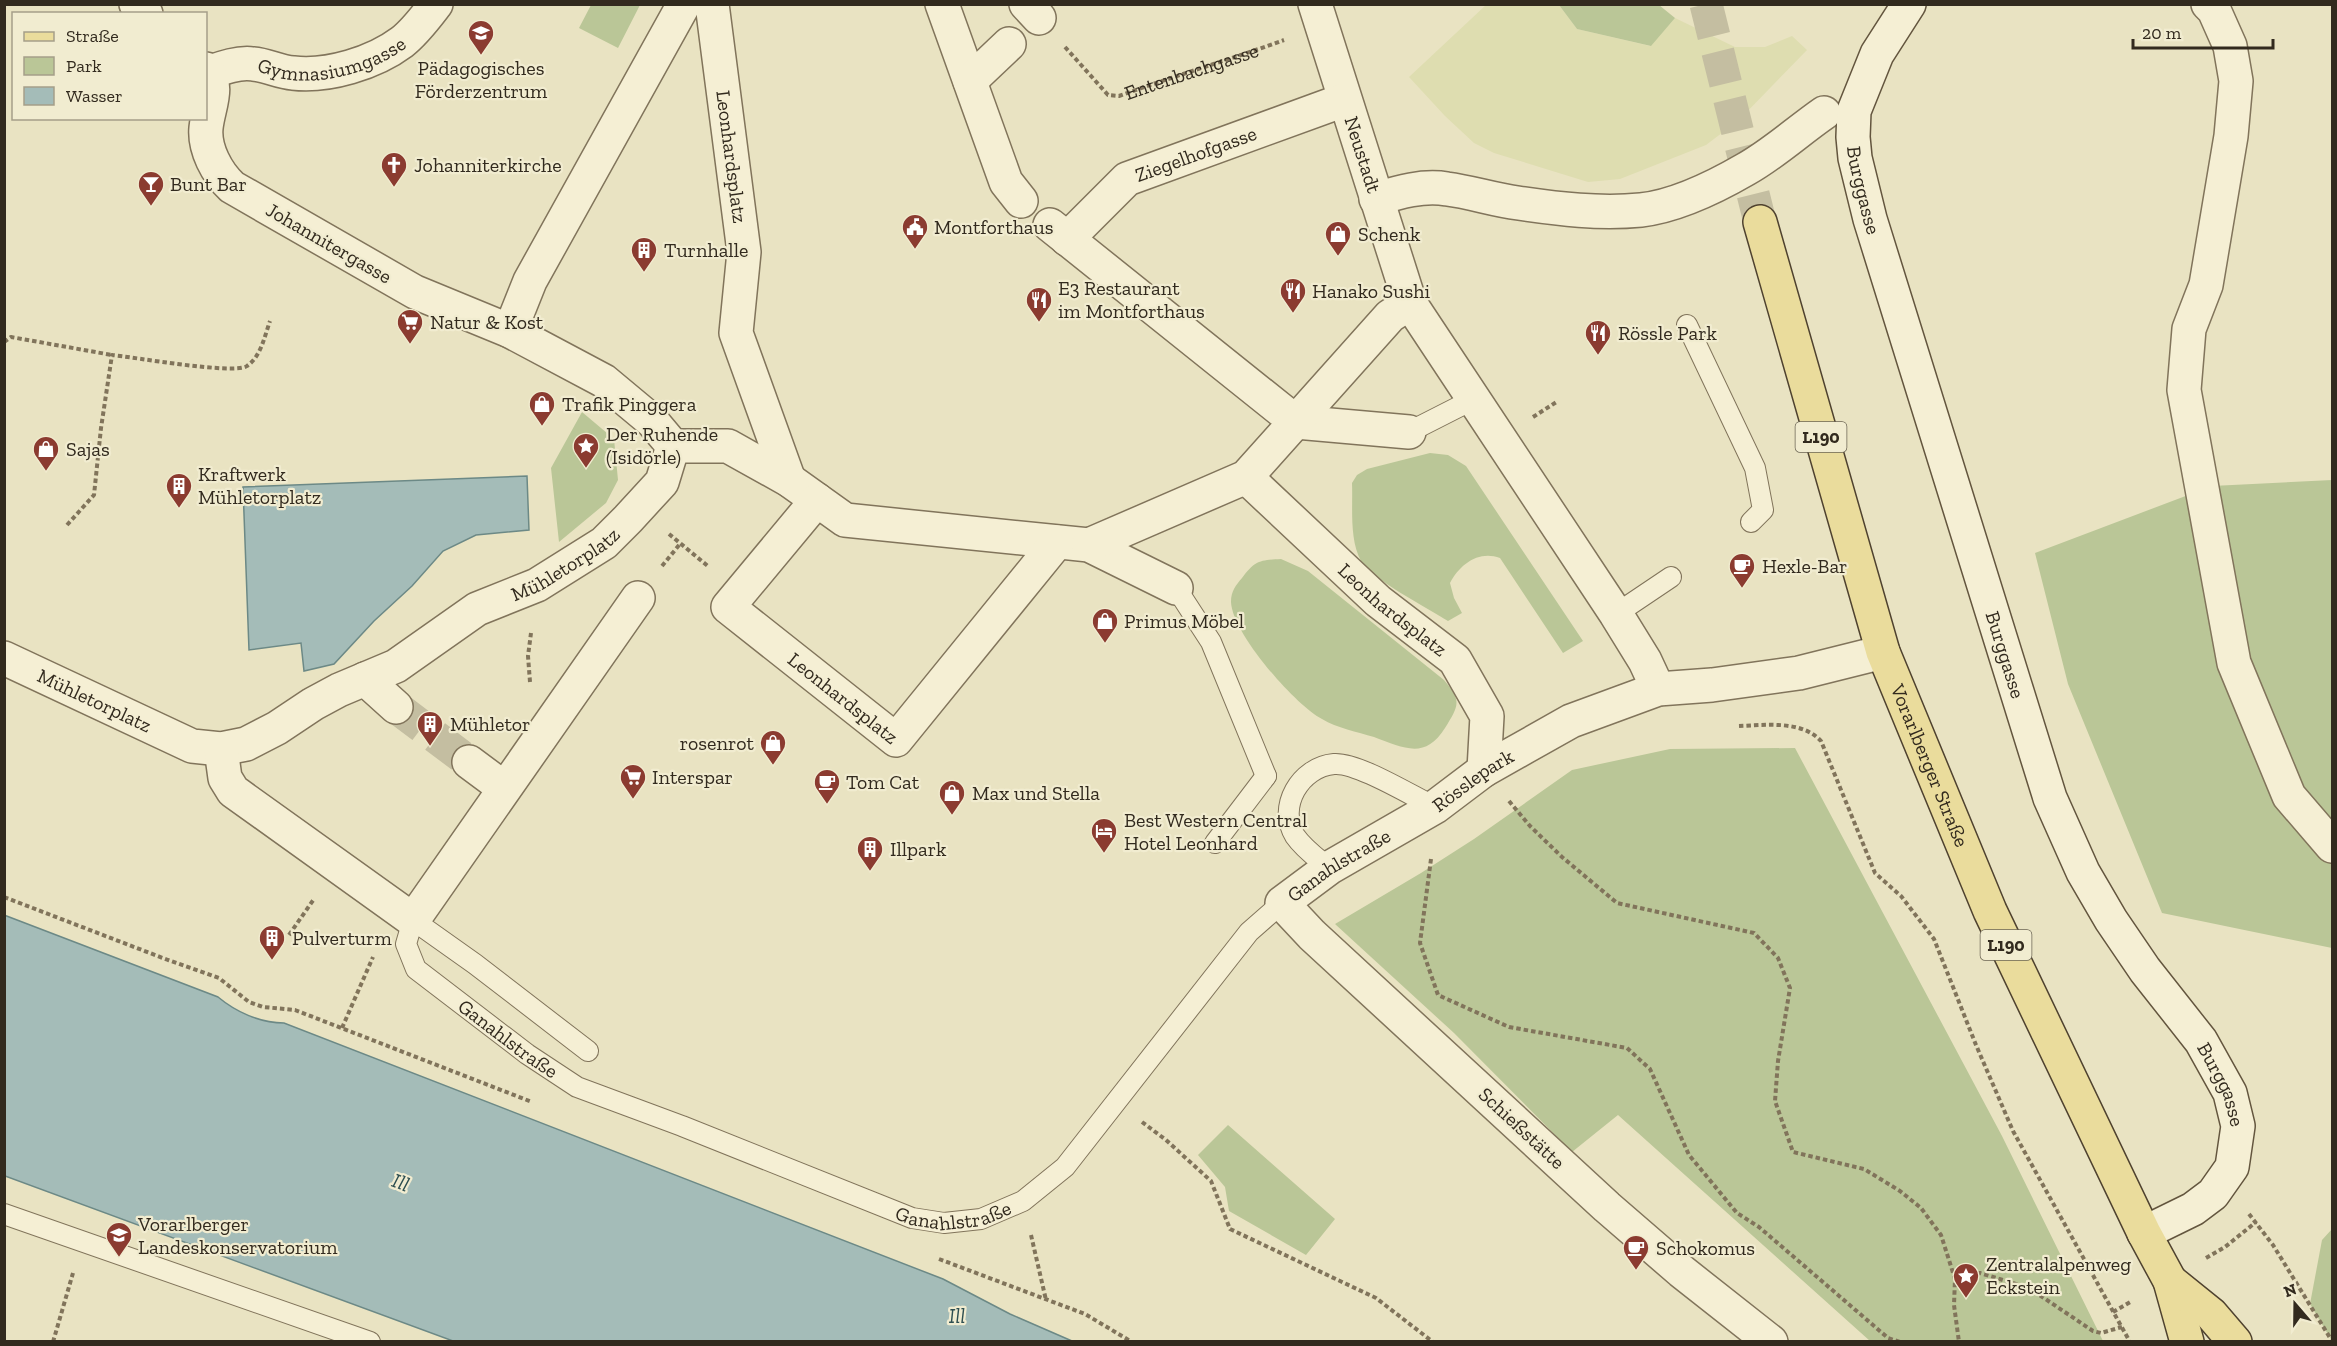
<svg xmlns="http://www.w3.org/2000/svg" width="2337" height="1346" viewBox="0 0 2337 1346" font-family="'Zilla Slab',serif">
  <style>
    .farmland { fill: #deddb0 }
    .green { fill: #bac697 }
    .water { fill: #a4bcb8; stroke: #6c8986; stroke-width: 1.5 }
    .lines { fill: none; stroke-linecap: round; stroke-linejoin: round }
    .street-tunnel { stroke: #c4bea1; stroke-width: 33; stroke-dasharray: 33 16; stroke-linecap: butt }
    .primary-tunnel { stroke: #c4bea1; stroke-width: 33; stroke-dasharray: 33 16; stroke-linecap: butt }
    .lane-casing { stroke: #81745b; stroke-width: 22 }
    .street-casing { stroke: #81745b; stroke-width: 36 }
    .secondary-casing { stroke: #63553e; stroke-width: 36 }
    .primary-casing { stroke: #4f422f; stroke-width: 36 }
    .path { stroke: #81745b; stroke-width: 4; stroke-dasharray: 4.5 3; stroke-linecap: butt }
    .lane { stroke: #f5efd4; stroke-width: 20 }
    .street { stroke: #f5efd4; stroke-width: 33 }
    .secondary { stroke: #f5efd4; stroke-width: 33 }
    .primary { stroke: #eadc9c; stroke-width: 33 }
    .labels { text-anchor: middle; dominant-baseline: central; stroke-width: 4.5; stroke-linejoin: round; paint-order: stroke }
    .shield { fill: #f1ecd0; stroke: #6b6453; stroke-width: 1.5 }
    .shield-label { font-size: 18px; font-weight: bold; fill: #322a1e }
    .street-label { font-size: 20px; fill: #322a1e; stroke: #f1ecd0 }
    .poi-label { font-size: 20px; fill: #322a1e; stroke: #f1ecd0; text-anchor: start }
    .water-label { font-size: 21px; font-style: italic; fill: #2e4f51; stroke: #f1ecd0 }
  </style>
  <rect width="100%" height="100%" fill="#e9e3c2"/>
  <!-- farmland -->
  <path class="farmland" d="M1486,5h73l18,24 73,17 25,-28 60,29h30l27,-11 15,14 -68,70 -33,25 -86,34 -32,3 -94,-29 -20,-10 -29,-27 -36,-39z"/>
  <!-- green -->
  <path class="green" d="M591,5h49l-22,43 -39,-20z
    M1559,5h100l16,13 -24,28 -74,-17z
    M582,412l32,27 4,41 -12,23 -47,39 -8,-74z
    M1430,453l18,2 18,11 117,175 -20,12 -63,-95c-21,-8 -40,6 -50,25l4,15 8,15 -14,8c-20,-13 -77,-42 -87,-60 -12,-22 -8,-54 -9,-78l5,-8 10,-6z
    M2332,480v468l-170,-35 -94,-229 -33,-131 177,-67z
    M1281,559l27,12 136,109c18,21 15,25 1,48 -20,32 -41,20 -71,9 -17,-5 -37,-9 -52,-18 -27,-14 -90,-86 -91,-117 0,-11 5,-17 11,-24 13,-17 17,-18 39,-19z
    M1795,748l207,388 101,205h-233l-252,-226 -46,37 -118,-119 -119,-109 86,-51 53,-34 98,-69 98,-21z
    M1228,1125l107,94 -29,36 -77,-44 -4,-24 -27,-32z
    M2332,1229v112l-22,-37 12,-64z"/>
  <!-- water -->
  <path class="water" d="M527,476l2,54 -53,5 -33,16 -31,35 -38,35 -40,43 -30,7 -3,-28 -52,7 -6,-163z
    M4,915l214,82c18,15 42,26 66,26l659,256 67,35 62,27h-619l-448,-165z"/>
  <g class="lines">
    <!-- street-tunnel -->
    <path class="street-tunnel" d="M396,707l73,55"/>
    <!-- primary-tunnel -->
    <path class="primary-tunnel" d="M1706,4l54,218"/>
    <!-- lane casing -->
    <g class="lane-casing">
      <g id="lane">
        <path d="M1687,325l68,143 8,42 -12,12"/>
        <path d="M1409,432l65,-33"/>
        <path d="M1176,588l35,54 55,134"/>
        <path d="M1616,614l55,-37"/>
        <path d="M1215,843l51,-67"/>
        <path d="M1329,868c-12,-10 -25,-19 -34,-32 -18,-29 5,-69 39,-72 23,-2 78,32 101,43"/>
        <path id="s2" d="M588,1051l-113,-87 -62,-44 -7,24 10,25 111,85 50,33 105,39 230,92 32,5 37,-4 42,-18 42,-34 184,-235 33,-29"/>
        <path d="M4,1214l366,128"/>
      </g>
    </g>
    <!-- street casing -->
    <g class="street-casing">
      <g id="street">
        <path d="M136,4l10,10"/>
        <path id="s3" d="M712,4l32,248 -8,81 53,147"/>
        <path d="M942,4l64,178 15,19"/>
        <path d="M1026,4l13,14"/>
        <path id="s4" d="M1315,4l95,299 206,311 29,47 13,28"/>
        <path d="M2208,4l6,6 16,36 6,35 -5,55 -25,149 -17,44 -5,61 50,273 55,133 43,50"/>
        <path id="s5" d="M208,73c14,-5 30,-11 45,-9 14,1 26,8 40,9 35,4 81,-10 109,-31 13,-10 24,-25 34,-38"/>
        <path d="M970,81l39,-37"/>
        <path d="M1376,199c23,-7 47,-14 71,-10 24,3 47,11 71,14 41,6 81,11 123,7 36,-4 74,-23 105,-41 27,-15 52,-38 78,-56"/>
        <path d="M1050,225l246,197 113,10"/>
        <path id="s6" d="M1067,239l60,-60 217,-79"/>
        <path d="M510,331l20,-50 154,-277"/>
        <path d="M673,446h55l61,34 56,40 244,25 87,43"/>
        <path id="s7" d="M1246,477l132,124 77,59 32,56 -3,54"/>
        <path id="s8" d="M817,500l-89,107 168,133 161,-198"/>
        <path d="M1089,545l157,-68 144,-161 20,-13"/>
        <path id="s9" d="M4,658l188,88 29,3 25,-5 31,-16 36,-24 26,-14 57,-24 81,-57 60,-24 67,-42 24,-24 34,-37 11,-36 -21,-25 -48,-40 -94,-50 -95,-39 -183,-105c-15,-14 -28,-38 -26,-59 2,-21 14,-40 0,-59"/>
        <path d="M365,679l31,28"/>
        <path d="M221,749l4,29 8,13 180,129 225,-322"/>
        <path d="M469,762l35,26"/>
        <path id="s10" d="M1771,1342l-90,-71 -74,-64 -295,-272 -30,-32 47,-35 106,-61 49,-37 87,-49 87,-32 54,-4 87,-12 84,-21"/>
      </g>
    </g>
    <!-- secondary casing -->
    <g class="secondary-casing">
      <g id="secondary">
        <path id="s11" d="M1909,4l-32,50 -23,57 -1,26 2,21 15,61 180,579 33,74 28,48 34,50 56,71 29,52 8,33 -6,41 -19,27 -20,15 -49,24"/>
      </g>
    </g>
    <!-- primary casing -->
    <g class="primary-casing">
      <g id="primary">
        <path id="s12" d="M1760,222l123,430 107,259 154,322 26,48 17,61"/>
        <path d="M2170,1281l41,33 24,28"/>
      </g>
    </g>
    <!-- path -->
    <g class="path">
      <path id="s1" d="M1065,47l43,48 11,1c55,-20 110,-36 165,-56"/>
      <path d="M4,342l7,-5 101,18"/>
      <path d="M1533,417l25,-16"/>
      <path d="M67,525l27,-30 7,-67 11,-73c21,2 123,20 135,11 14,-10 17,-28 23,-45"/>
      <path d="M669,534l40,33"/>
      <path d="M662,566l18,-22"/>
      <path d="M530,682l-2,-26 3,-23"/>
      <path d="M1739,726c26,-1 63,-6 82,15l54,132 26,23 33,43 42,106 37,86 117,211"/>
      <path d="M1509,801l21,25 32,31 55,46 137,30 24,25 12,30 -12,73 -3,40 18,51 71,17 36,22 21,17 20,27 14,44 -1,26 5,37"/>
      <path d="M1431,859l-11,84 18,52 71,32 118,21 23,21 39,86 48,58 22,14 129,111 12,4"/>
      <path d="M4,897l164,63 51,18 30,24 14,5 32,3 237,92"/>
      <path d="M289,935l25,-36"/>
      <path d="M342,1028l31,-71"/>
      <path d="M1142,1122l24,18 45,41 19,48 146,69 57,44"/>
      <path d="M2249,1214l24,31 59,96"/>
      <path d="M1031,1235l15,65"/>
      <path d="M2206,1258l19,-11 31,-25"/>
      <path d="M939,1259l146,55 47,28"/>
      <path d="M1955,1279l25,-6 49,15 64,43 8,2 21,-6"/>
      <path d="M2113,1312l19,-11"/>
      <path d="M53,1342l20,-69"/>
    </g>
    <!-- lane -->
    <use href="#lane" class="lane"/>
    <!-- street -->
    <use href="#street" class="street"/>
    <!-- secondary -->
    <use href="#secondary" class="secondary"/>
    <!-- primary -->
    <use href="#primary" class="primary"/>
  </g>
  <!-- icons -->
  <defs>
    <g id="school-pin" transform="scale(1.35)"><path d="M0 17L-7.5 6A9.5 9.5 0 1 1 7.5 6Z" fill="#8b3b30" stroke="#f1ecd0"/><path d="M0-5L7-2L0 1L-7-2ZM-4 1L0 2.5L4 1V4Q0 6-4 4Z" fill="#fff"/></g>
    <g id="church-pin" transform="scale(1.35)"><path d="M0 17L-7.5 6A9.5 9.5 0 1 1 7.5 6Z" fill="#8b3b30" stroke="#f1ecd0"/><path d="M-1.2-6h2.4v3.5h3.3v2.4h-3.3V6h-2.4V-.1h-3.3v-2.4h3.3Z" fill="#fff"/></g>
    <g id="bar-pin" transform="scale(1.35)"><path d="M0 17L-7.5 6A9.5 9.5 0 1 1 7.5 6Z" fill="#8b3b30" stroke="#f1ecd0"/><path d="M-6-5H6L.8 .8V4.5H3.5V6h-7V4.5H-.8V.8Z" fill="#fff"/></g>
    <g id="civic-pin" transform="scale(1.35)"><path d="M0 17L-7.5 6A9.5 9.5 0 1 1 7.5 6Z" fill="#8b3b30" stroke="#f1ecd0"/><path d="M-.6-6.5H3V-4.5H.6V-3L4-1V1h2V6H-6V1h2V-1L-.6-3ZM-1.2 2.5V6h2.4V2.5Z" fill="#fff"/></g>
    <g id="shop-pin" transform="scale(1.35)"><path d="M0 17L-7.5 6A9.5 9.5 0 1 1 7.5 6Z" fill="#8b3b30" stroke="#f1ecd0"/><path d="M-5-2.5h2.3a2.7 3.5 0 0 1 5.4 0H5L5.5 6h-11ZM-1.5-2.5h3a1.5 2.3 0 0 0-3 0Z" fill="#fff"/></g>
    <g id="building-pin" transform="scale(1.35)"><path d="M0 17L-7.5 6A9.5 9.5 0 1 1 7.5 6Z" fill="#8b3b30" stroke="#f1ecd0"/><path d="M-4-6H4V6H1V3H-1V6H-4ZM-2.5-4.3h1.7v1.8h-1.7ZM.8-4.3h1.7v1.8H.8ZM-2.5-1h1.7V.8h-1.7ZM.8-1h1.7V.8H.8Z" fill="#fff"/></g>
    <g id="restaurant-pin" transform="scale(1.35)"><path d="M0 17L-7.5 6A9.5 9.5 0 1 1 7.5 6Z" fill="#8b3b30" stroke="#f1ecd0"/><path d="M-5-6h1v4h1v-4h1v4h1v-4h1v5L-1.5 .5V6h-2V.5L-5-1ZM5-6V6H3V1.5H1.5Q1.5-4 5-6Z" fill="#fff"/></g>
    <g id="supermarket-pin" transform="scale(1.35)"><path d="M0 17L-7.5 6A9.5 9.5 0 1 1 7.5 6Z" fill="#8b3b30" stroke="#f1ecd0"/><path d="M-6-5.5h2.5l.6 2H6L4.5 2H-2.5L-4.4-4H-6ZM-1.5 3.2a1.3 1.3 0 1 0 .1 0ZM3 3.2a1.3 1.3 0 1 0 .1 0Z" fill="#fff"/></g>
    <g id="sight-pin" transform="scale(1.35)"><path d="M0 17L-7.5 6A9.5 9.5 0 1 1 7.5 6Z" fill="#8b3b30" stroke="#f1ecd0"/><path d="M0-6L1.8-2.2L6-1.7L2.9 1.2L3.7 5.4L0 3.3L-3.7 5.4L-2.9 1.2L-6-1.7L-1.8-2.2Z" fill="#fff"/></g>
    <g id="cafe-pin" transform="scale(1.35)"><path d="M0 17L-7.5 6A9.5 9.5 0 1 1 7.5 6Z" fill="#8b3b30" stroke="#f1ecd0"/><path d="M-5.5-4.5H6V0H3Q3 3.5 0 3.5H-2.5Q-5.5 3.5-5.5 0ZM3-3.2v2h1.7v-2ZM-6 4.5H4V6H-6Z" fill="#fff"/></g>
    <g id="hotel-pin" transform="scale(1.35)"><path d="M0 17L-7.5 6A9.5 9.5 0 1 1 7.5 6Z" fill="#8b3b30" stroke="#f1ecd0"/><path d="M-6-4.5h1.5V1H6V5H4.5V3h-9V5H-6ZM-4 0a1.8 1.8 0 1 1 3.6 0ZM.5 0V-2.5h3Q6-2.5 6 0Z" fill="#fff"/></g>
    <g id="university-pin" transform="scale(1.35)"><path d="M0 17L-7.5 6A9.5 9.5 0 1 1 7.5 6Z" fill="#8b3b30" stroke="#f1ecd0"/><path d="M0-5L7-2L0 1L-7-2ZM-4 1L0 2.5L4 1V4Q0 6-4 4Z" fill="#fff"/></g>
  </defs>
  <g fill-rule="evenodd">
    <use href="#school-pin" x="481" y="33"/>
    <use href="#church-pin" x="394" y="165"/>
    <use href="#bar-pin" x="151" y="184"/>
    <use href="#civic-pin" x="915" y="227"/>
    <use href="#shop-pin" x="1338" y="234"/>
    <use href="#building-pin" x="644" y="250"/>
    <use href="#restaurant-pin" x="1293" y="291"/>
    <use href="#restaurant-pin" x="1039" y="300"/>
    <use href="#supermarket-pin" x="410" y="322"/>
    <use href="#restaurant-pin" x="1598" y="333"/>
    <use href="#shop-pin" x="542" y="404"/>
    <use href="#sight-pin" x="586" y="446"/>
    <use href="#shop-pin" x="46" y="449"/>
    <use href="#building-pin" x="179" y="486"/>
    <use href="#cafe-pin" x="1742" y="566"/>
    <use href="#shop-pin" x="1105" y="621"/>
    <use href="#building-pin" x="430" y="724"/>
    <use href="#shop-pin" x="773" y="743"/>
    <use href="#supermarket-pin" x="633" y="777"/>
    <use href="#cafe-pin" x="827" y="782"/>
    <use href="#shop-pin" x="952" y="793"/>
    <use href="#hotel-pin" x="1104" y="831"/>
    <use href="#building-pin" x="870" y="849"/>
    <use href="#building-pin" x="272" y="938"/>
    <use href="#university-pin" x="119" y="1235"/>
    <use href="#cafe-pin" x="1636" y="1248"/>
    <use href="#sight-pin" x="1966" y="1276"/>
  </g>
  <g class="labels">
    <!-- shield labels -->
    <g class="shield">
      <rect x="1795.5" y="422" width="51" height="30" rx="4.5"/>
      <rect x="1980.5" y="930" width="51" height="30" rx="4.5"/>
    </g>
    <g class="shield-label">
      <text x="1821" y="437">L190</text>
      <text x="2006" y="945">L190</text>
    </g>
    <!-- street labels -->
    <g class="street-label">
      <text stroke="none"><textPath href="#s5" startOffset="128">Gymnasiumgasse</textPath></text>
      <text stroke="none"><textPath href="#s1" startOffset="152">Entenbachgasse</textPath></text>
      <text stroke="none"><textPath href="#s6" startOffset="158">Ziegelhofgasse</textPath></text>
      <text stroke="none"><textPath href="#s4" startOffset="158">Neustadt</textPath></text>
      <text stroke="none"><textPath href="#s3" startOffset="154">Leonhardsplatz</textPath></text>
      <text stroke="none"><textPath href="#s11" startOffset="201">Burggasse</textPath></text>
      <text transform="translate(329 243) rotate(30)">Johannitergasse</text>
      <text stroke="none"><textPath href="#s9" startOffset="630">Mühletorplatz</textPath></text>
      <text stroke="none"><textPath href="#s7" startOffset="198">Leonhardsplatz</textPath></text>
      <text stroke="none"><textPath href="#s11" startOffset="687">Burggasse</textPath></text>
      <text stroke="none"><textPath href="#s8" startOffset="286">Leonhardsplatz</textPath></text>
      <text stroke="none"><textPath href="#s9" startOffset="100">Mühletorplatz</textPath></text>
      <text stroke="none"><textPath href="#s12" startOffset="570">Vorarlberger Straße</textPath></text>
      <text stroke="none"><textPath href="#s10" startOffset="885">Rösslepark</textPath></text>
      <text stroke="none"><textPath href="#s10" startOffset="726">Ganahlstraße</textPath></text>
      <text stroke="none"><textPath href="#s2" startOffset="386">Ganahlstraße</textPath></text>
      <text stroke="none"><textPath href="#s11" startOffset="1173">Burggasse</textPath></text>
      <text transform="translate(1522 1128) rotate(43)">Schießstätte</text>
      <text stroke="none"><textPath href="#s2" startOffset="872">Ganahlstraße</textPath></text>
    </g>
    <!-- poi labels -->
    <g class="poi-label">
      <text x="481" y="68" text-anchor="middle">Pädagogisches<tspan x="481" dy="23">Förderzentrum</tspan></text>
      <text x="414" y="165">Johanniterkirche</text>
      <text x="170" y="184">Bunt Bar</text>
      <text x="934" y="227">Montforthaus</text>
      <text x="1358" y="234">Schenk</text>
      <text x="664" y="250">Turnhalle</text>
      <text x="1058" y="288">E3 Restaurant<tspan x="1058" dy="23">im Montforthaus</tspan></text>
      <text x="1312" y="291">Hanako Sushi</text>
      <text x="430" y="322">Natur &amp; Kost</text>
      <text x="1618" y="333">Rössle Park</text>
      <text x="562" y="404">Trafik Pinggera</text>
      <text x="606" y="434">Der Ruhende<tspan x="606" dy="23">(Isidörle)</tspan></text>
      <text x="66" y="449">Sajas</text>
      <text x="198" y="474">Kraftwerk<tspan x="198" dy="23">Mühletorplatz</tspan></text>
      <text x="1762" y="566">Hexle-Bar</text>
      <text x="1124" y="621">Primus Möbel</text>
      <text x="450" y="724">Mühletor</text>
      <text x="754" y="743" text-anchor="end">rosenrot</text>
      <text x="652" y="777">Interspar</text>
      <text x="846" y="782">Tom Cat</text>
      <text x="972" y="793">Max und Stella</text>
      <text x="1124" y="820">Best Western Central<tspan x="1124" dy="23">Hotel Leonhard</tspan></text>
      <text x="890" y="849">Illpark</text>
      <text x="292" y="938">Pulverturm</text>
      <text x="138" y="1224">Vorarlberger<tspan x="138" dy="23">Landeskonservatorium</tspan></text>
      <text x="1656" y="1248">Schokomus</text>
      <text x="1986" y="1264">Zentralalpenweg<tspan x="1986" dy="23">Eckstein</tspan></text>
    </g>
    <!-- water labels -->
    <g class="water-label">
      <text transform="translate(401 1182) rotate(21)">Ill</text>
      <text x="957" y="1315">Ill</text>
    </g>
  </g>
  <!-- border -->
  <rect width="2337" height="1346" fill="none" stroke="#322a1e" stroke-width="12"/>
  <!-- legend -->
  <rect x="12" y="12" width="195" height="108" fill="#f1ecd0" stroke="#a59e89" stroke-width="1.5"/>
  <rect x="24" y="32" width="30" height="9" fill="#eadc9c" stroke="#a59e89" stroke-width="1.5"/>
  <text x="66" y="42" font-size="18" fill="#322a1e">Straße</text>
  <rect x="24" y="57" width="30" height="18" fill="#bac697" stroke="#a59e89" stroke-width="1.5"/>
  <text x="66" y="72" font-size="18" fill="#322a1e">Park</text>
  <rect x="24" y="87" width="30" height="18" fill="#a4bcb8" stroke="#a59e89" stroke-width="1.5"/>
  <text x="66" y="102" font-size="18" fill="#322a1e">Wasser</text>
  <!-- north arrow -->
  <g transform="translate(2295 1304) rotate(340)" stroke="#f1ecd0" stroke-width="4.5" paint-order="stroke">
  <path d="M0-4.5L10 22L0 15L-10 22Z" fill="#322a1e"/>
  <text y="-9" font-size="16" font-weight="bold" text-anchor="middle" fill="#322a1e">N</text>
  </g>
  <!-- scale -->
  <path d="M2133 39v9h140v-9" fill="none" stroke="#322a1e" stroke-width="3"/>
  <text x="2142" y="39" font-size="18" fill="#322a1e" stroke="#f1ecd0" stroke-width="4.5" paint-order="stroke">20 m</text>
</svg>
